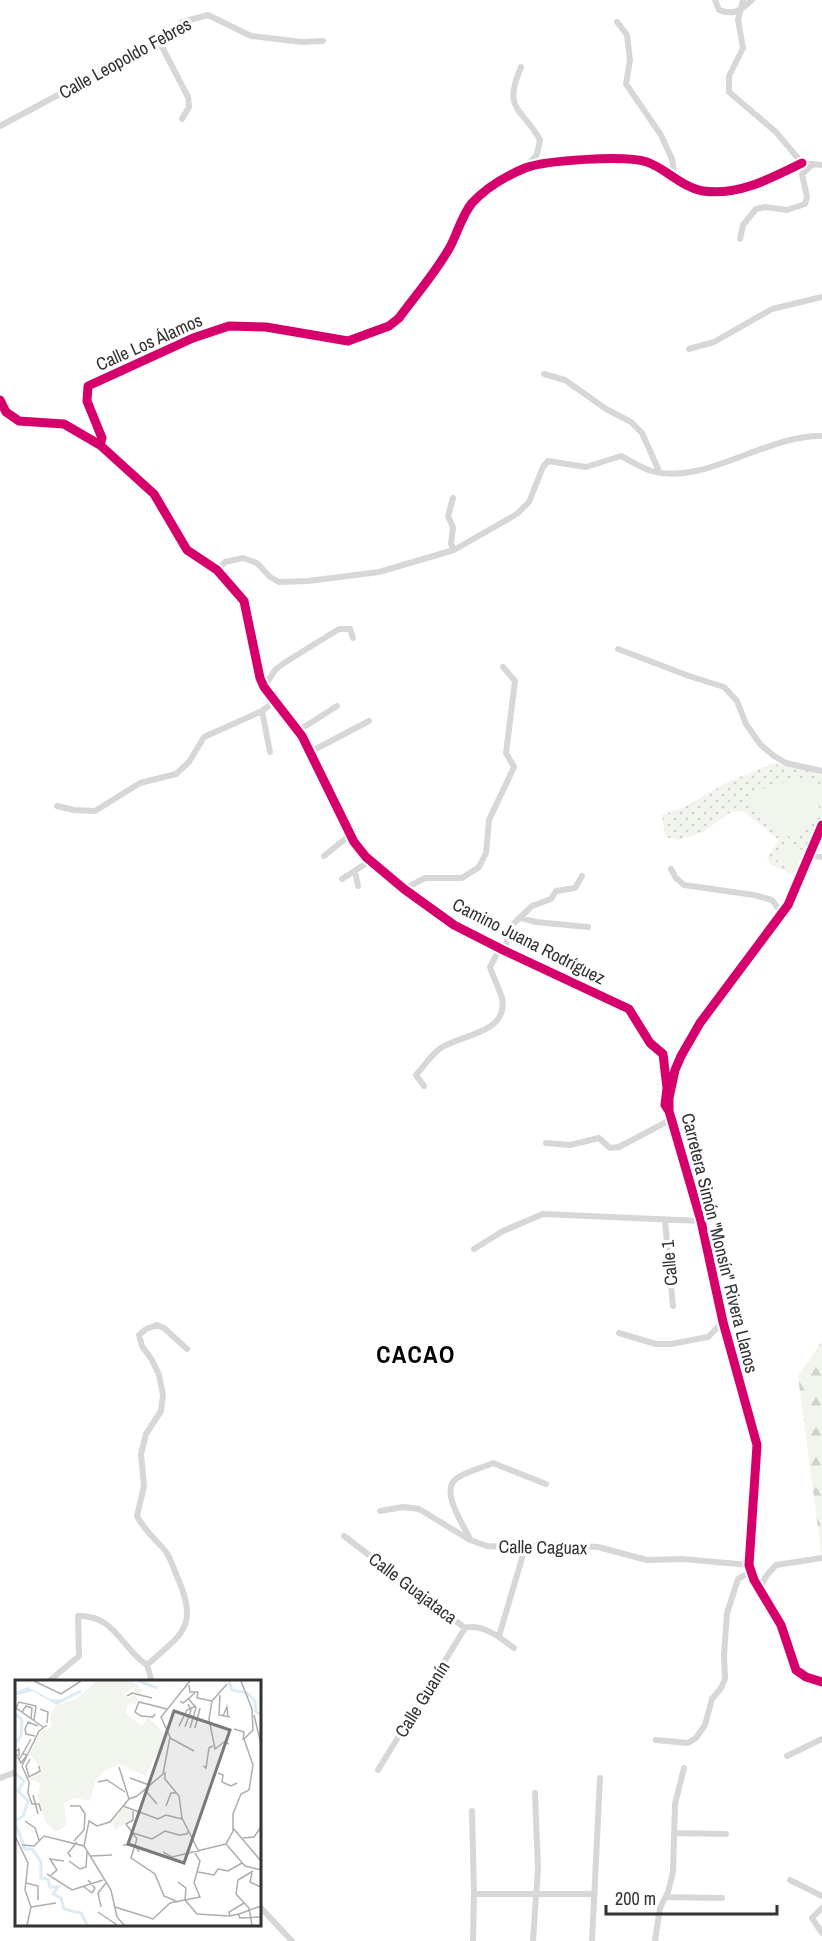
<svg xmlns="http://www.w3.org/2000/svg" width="822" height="1941" viewBox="0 0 822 1941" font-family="'Archivo Narrow',sans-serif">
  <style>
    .forest { fill: url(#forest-firs) }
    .park { fill: url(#park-dots) }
    .pitch { fill: #f2f5ed }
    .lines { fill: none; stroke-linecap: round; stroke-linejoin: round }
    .minor { stroke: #d7d7d7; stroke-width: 6 }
    .tertiary { stroke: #d7d7d7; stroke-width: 8 }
    .cycleway-casing { stroke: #fff; stroke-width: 13 }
    .cycleway { stroke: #d6006c; stroke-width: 9 }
    .labels { text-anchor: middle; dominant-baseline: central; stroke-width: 6; stroke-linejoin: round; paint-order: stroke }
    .street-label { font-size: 18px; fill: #333; stroke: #fff }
    .district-label { font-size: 24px; font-weight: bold; letter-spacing: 1.5px; fill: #000; stroke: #fff }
    .inset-river { fill: none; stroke: #ddecf4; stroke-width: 3 }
    .inset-road { fill: none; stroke: #adadad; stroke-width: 1.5 }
    .view { fill: #7a7a7a; fill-opacity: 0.15; stroke: #7a7a7a; stroke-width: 3 }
    .inset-edge { fill: none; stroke: #333; stroke-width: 3 }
  </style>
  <defs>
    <pattern id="forest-firs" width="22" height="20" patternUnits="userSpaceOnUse" patternTransform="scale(1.5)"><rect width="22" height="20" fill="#f2f5ed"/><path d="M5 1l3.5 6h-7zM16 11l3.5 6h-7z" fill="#d0d2cc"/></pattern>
    <pattern id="park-dots" width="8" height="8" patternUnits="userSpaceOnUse" patternTransform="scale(1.5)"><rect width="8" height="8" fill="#f2f5ed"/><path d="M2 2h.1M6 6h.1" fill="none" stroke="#d0d2cc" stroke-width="1.8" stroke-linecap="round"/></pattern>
  </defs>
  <rect width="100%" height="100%" fill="#fff"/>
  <!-- forest -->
  <path class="forest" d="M822,1341v218l-24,-183z"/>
  <!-- park -->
  <path class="park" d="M771,764l41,2 10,2v49l-24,58c-10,-4 -27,-6 -31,-17l12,-18 -36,-29 -12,1 -28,20 -24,8 -14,-3 -3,-22 22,-8 44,-25z"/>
  <!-- pitch -->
  <path class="pitch" d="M793,780l17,1 12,4v17l-21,33 -10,3 -23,-15 -23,-19c14,-15 28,-20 48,-24z
    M789,845l13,5 -1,3 6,3 -7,15 -24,-11 6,-13 5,2z"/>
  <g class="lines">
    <!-- minor -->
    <path class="minor" d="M715,0l4,10c15,6 22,0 33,-10
      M743,0l-5,20 5,28 -14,28v16l47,40 26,31 20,2
      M617,22l10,13 3,25 -4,24 35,51 11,24 3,20
      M159,41l29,56 1,10 -7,12
      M521,67c-19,44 1,40 19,73l-3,14 -11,14
      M0,126l159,-85 23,-19 26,-7 43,21 51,6 21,-1
      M740,239l3,-14 13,-16 9,-2 22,3 18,-6 2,-7 -5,-23 11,-10
      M689,349l25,-7 58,-33 50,-12
      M544,374l21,6 41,29 25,13 11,11 17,38
      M0,400l6,12 13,9 45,3 36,21 54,49 33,56 30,20 27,31 16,77 4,9 38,49 52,106 12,15 38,32 50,36 51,26 124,58 21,34 13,11 3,43
      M100,445l2,-7 -15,-37 1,-15 105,-48 36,-12 37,1 82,14 41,-15 10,-8c17,-23 37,-46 51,-71 7,-13 12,-32 22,-44 14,-15 34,-27 53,-35 22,-8 100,-13 122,-6 18,6 36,26 56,29 35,5 69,-13 99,-28
      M453,498l-5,18 5,11 -2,17 3,6
      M217,570l8,-8 18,-4 14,5 13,14 9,5 29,-1 71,-9 75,-22 63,-36 12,-12 14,-35 5,-6 38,6 35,-11c10,5 20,12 30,15 54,15 113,-36 171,-35
      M618,649l71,27 35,11 13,14 9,23 14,20 14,12 12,7 36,8
      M264,687l11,-17 9,-7 55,-34h11l3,9
      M262,711l8,41
      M298,731l39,-25
      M310,752l59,-31
      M57,806l17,4 21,1 45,-28 36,-9 13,-12 15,-25 58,-26 13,-10
      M324,856l26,-21
      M809,856l13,1
      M671,869l5,9 8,7 70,10 18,5 10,14
      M355,871l3,15
      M342,879l28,-18
      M404,889l21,-11h37l17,-11 7,-14 3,-33 25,-53 -8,-14 9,-72 -12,-14
      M521,918l15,4 52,5
      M505,951l4,-23 23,-22 19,-7 5,-8 19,-3 7,-12
      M424,1086l-8,-11c7,-8 14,-18 22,-25 20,-16 71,-15 64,-52 -3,-10 -9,-21 -12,-31l10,-19
      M546,1143l24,2 29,-7 11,10 9,-1 53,-28
      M665,1221l8,85
      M474,1249l29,-18 40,-17 158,7
      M619,1333l37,11h15l37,-7 15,-15
      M380,1511l23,-4 16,2 51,31 17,6 38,2 18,-4 55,3 49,13 36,-1 66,6
      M344,1536l121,92c17,-5 36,10 49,20
      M470,1539c-7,-15 -31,-49 -13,-61 10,-7 25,-10 36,-15l53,21
      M759,1589l8,-14 9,-10 46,-7
      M499,1636l26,-88
      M147,1665c33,-30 52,-37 32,-84 -5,-10 -8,-25 -16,-33 -11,-12 -18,-17 -26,-32l7,-30 -3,-32 5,-20 15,-23 2,-16 -4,-20 -7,-15 -10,-14 -3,-11 7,-6 11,-4 7,3 23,21
      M48,1682l31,-26 -1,-40c36,-2 44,33 69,49l5,17
      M656,1740l32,3 8,-5 9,-13 7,-26 9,-11 4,-9 -1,-23 3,-43 11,-34 13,-8
      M787,1756l35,-17
      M378,1770l87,-142
      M0,1778l16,-6
      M472,1811l2,83 -1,47
      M674,1833l52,1
      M790,1880l32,16
      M474,1894h121
      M666,1897l56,1
      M260,1907l32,34
      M822,1933l-10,-15 10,-10
      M533,1941l5,-73 -3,-75
      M592,1941l8,-163
      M655,1941l5,-33 8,-16 5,-20 2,-68 9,-36"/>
    <!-- tertiary -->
    <path class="tertiary" d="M822,825l-34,80 -88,118 -19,33 -6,14 -6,28v13l32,110 22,101 34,123 -8,120 5,15 27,45 15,45 10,7 16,5"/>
    <!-- cycleway casing -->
    <g class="cycleway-casing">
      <path id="cycleway" d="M0,400l6,12 13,9 45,3 36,21 54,49 33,56 30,20 27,31 16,77 4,9 38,49 52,106 12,15 38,32 50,36 51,26 124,58 21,34 13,11 4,34 -2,17 4,6
        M100,445l2,-7 -15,-37 1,-15 105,-48 36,-12 37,1 82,14 41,-15 10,-8c17,-23 37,-46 51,-71 7,-13 12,-32 22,-44 14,-15 34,-27 53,-35 22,-8 100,-13 122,-6 18,6 36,26 56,29 35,5 69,-13 99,-28
        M822,825l-34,80 -88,118 -19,33 -6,14 -6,28v13l32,110 22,101 34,123 -8,120 5,15 27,45 15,45 10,7 16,5"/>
    </g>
    <!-- cycleway -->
    <use href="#cycleway" class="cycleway"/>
  </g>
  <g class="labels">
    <!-- street labels -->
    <g class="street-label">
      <text transform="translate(125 58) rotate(-29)">Calle Leopoldo Febres</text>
      <text transform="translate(149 342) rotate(-24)">Calle Los Álamos</text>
      <text transform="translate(529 941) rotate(27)">Camino Juana Rodríguez</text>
      <text transform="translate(720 1243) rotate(76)">Carretera Simón "Monsín" Rivera Llanos</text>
      <text transform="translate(669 1263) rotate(-95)">Calle 1</text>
      <text transform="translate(543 1547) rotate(1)">Calle Caguax</text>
      <text transform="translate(413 1588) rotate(37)">Calle Guajataca</text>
      <text transform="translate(422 1699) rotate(-58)">Calle Guanín</text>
    </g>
    <!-- district labels -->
    <g class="district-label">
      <text x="416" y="1354">CACAO</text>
    </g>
  </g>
  <!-- overview -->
  <g transform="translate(15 1680)">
    <rect width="246" height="246" fill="#fff"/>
    <path d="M82,1h35l11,9 -5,6 -5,-7 -10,4 5,6 6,-4 3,4v5l-8,-1 -4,10 17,13 6,-8 17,16 -3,16 -7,6 -9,20 -27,-12 -15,7 -8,8 -6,22 -15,-3 -11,5 3,22 -11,7 -11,-11 -7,-23 2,-14 -10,-5 11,-10 -11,-15 9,-21 13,-7 -2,-8 5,-12 21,-7z" fill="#f2f5ed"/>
    <path d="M109,127l8,4v8l-17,11 -3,-8z" fill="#f2f5ed"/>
    <path d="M13,7l22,12 15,1 -8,5 -25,-14 -17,5v-4z" fill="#ddecf4"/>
    <path class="inset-river" d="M124,1l18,7M214,1l3,9 15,3 8,8 1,11 5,2M44,22l22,-11M0,33l7,7 -1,16 -6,8M0,93l9,8 -6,10 10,10 -5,15 -8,5M0,142l10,27h7l9,13v16l7,1 2,8h8l-5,7 8,4 3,11 17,4 6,12"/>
    <path class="inset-road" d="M19,1l27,13 20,-13M226,1l11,28 1,21 -9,9 9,26 -4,25 -8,4 -8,20v17l-7,13 19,22 16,4M212,4l-15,17 -3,18 6,30 9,-7 5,2M174,5l1,7h8l-1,6 15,3M205,15l-1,20 11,2M112,16l5,-3 20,5M173,18l8,10 -6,20M165,21l3,2 12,-10M25,29l8,3 -1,11M7,32l4,-6 6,2 -1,11M140,34l-2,3 -12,-1 -6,-4 4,-10 28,7M239,35l7,29M208,36l4,-9 1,10M19,40l2,-14 -17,-4 -3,6 27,19M164,46l8,-16 9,-4M170,47l6,-17 -3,-6M180,48l5,-20M219,49l10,3 -1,8M20,56l-9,-2 -1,-5 3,-7 10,4M155,58l24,13M4,76v-7l-4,3 6,11 6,-8 -4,-1M15,79l-4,7 3,11 11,-6 -1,-5M4,80l12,-21M7,86l7,16 -1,11 4,11h7l2,7M7,86l17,-35 8,-6M188,86l3,2 3,-20 4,-2M104,87l10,32M150,92v7l14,17 3,22 17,34M203,93l5,2 -1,7 9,4 6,-3M115,98l19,7M83,102l9,-2 18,12M130,110l12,14M18,115l5,19M55,126h10l5,8 -1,16 -10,11M108,126l35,13 8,-4 16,4M151,126l5,-13h6M118,131v9l-7,4 11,15 -6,19 24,16 9,22 14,6M10,141l10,7 4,12M218,148l28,33M118,153l19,6 13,-8 14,4 8,-1 1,-3M0,156l13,27 -3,27 6,17 -4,18M228,158l11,-1 7,-10M7,165l12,1 10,-10 40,10 27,44 6,27 7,8M108,165h12l4,7M69,166l5,-25 8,5 13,-4 19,-23 8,-3 26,-22 7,-37 -9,-20 29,-36M148,172l9,5 54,-13M76,176l21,-1M56,177l-3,-4 9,-11M54,181l11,8 6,-2 1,-15M183,192l16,3 4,-6 10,2 14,-8M237,193l-2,9 11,5M32,194l25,16 31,-10M36,195l6,-5 -7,-11 14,2M163,202l8,6 -1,12 12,14 32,2M11,203l12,3v14M68,206l9,7 3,-5 -7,-8M16,227l25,-4M86,227l-3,-14 8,-10M100,227l38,12 17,-16 30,-6 -6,-14 6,-22 -5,-8M83,232l19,13M224,234l22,-8M225,237l-2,-3 -8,2 -1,-4 15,-9M224,238l22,-1M237,245l-3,-17 -13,-14 2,-14 15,-9"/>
    <path class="view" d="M159,31l56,19 -46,133 -56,-19z"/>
    <rect width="246" height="246" class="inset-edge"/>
  </g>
  <!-- scale -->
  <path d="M606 1905v9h171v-9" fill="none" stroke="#333333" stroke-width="3"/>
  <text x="615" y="1905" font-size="18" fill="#333333" stroke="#ffffff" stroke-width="4.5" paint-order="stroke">200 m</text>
</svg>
